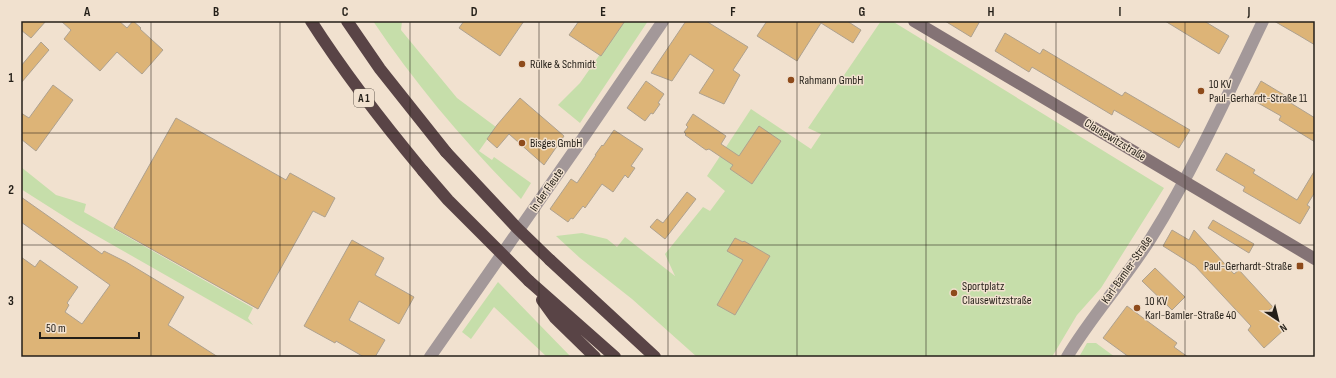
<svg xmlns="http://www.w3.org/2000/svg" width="1336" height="378" viewBox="0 0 1336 378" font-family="'Sofia Sans Condensed',sans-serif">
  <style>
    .green { fill: #c6deaa }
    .building { fill: #ddb477; stroke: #aea18f }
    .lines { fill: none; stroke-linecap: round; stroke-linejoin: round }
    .street { stroke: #a39899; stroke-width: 12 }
    .secondary { stroke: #847375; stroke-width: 12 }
    .highway { stroke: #594446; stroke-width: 12 }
    .highway-bridge { stroke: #594446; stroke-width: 12 }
    .grid { fill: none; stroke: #241f18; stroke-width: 1; stroke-opacity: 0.55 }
    .poi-dot { fill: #8e4b1b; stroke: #f1e1cf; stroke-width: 1.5 }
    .labels { text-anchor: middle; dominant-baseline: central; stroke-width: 3; stroke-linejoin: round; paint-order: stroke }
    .shield { fill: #f1e1cf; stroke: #62594f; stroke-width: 1 }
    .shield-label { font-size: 11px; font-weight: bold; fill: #241f18 }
    .poi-label { font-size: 12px; fill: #241f18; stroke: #f1e1cf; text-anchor: start }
    .street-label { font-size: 12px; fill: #241f18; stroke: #f1e1cf }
    .neatline { fill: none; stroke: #241f18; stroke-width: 1.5 }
    .grid-label { font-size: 13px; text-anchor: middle; font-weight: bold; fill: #241f18 }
  </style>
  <rect width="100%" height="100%" fill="#f1e1cf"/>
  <!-- green -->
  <path class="green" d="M373,21h29l-1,9 56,68 39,29 -17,24 13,9 2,-3 37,26 -10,16c-55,-55 -105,-114 -148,-178z
    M623,21h25l-68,102 -22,-18 22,-22z
    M881,21h11l272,167 -63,100 -24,27 -25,42h-355l-65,-58 -52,-41 -24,-22 26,-3 25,6 10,8 8,-10 50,39 -10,-22 38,-47 7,4 15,-20 -18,-15 44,-67 60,40 10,-15 -13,-6z
    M21,167l35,28 30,9 -2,8 169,96 -5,10 5,7 -177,-101 -55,-35z
    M498,282l73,75h-24l-53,-50 -23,32 -9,-7z
    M1087,343h9l19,14h-36z"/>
  <!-- building -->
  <path class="building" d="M21,21h25l-15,17 -10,-8z
    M61,21h58l8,7 6,-7 8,7 -1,1 23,21 -21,24 -25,-22 -17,19 -36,-32 7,-9z
    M464,21h60l-24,35 -41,-28z
    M579,21h46l-24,35 -32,-21z
    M686,21h20l42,26 -15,23 7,5 -16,29 -25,-11 15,-23 -24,-16 -18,27 -21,-8z
    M767,21h80l14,9 -8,13 -32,-20 -24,38 -40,-25z
    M945,21h35l-9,16z
    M1165,21h39l25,15 -10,18z
    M1274,21h41v24l-15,-9z
    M1005,33l35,21 3,-5 79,47 3,-4 65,38 -11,18 -65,-38 -2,5 -80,-48 -3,5 -34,-21z
    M41,42l8,8 -28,33v-17z
    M646,81l18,13 -6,9 2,1 -7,10 -2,-1 -6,8 -18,-13z
    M1261,81l30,18 -2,3 26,16v24l-36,-22 2,-4 -30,-17z
    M53,85l20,15 -37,51 -15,-12v-26l8,5z
    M520,98l44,38 -20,29 -35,-31 -12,14 -10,-9 10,-14z
    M693,114l33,22 -5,8 18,12 20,-30 22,15 -29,43 -22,-15 3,-4 -24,-16 -3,1 -21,-15 1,-1 -2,-2 4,-5 -2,-2z
    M176,118l110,62 4,-7 45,25 -10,19 -12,-6 -55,98 -144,-81z
    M614,130l29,19 -12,17 4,2 -7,10 -3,-3 -12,17 -11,-8 -17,24 -2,-2 -10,13 -2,-1 -3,4 -18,-13 21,-30 6,4 19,-28h-1l7,-10 1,1z
    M1226,153l29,17 -2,3 44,27 18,-30v22l-8,13 3,2 -10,17 -57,-33 2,-4 -29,-17z
    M687,192l9,7 -31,40 -15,-12 7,-8 6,4z
    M21,197l81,57 2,-3 22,11 58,35 -16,28 50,32h-197v-100l14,10 5,-7 38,27 -11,16 2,2 -4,7 17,12 28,-39 -89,-63z
    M1213,220l41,24 -5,9 -41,-25z
    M1172,230l17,10 5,-10 40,44 5,-4 34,37 -4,3 17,18 -22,20 -16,-18 3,-4 -56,-60 -32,-20z
    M735,238l8,4 1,-1 26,15 -35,59 -18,-10 26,-45 -16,-9z
    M352,240l32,18 -9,17 39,22 -15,27 -40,-23 -10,19 36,20 -10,17h-11l-28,-16 -1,2 -31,-17z
    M1155,268l30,29 -13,13 -30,-29z
    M1127,306l50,37 -3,4 14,10h-59l-26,-19z"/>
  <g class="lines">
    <!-- street -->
    <path class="street" d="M430,357l153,-219 80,-117
      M1067,357c25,-42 58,-77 84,-119 43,-69 77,-144 112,-217"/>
    <!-- secondary -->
    <path class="secondary" d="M914,21l401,238"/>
    <!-- highway -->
    <path class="highway" d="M311,21c34,53 72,102 112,150
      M347,21l33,48 66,83
      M550,260l105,97
      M529,281l86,76
      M542,300l13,18 40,39"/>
    <!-- highway-bridge -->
    <path class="highway-bridge" d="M446,152l71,76 33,32
      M423,171l25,29 81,81"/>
  </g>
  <!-- grid -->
  <path class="grid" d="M151,21v336M280,21v336M410,21v336M539,21v336M668,21v336M797,21v336M926,21v336M1056,21v336M1185,21v336M21,133h1294M21,245h1294"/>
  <!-- markers -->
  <g class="poi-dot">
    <circle cx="522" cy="64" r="4"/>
    <circle cx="791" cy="80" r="4"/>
    <circle cx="1201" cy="91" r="4"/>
    <circle cx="522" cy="143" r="4"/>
    <rect x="1296" y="262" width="8" height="8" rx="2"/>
    <circle cx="954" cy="293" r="4"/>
    <circle cx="1137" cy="308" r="4"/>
  </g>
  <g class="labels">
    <!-- shield labels -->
    <rect class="shield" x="354" y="89" width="20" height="18" rx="3"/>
    <g class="shield-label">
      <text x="364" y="98">A 1</text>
    </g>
    <!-- poi labels -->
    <g class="poi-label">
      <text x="530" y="64">Rülke &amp; Schmidt</text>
      <text x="799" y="80">Rahmann GmbH</text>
      <text x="1209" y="84">10 KV<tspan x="1209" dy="14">Paul-Gerhardt-Straße 11</tspan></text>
      <text x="530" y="143">Bisges GmbH</text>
      <text x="1292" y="266" text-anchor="end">Paul-Gerhardt-Straße</text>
      <text x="962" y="286">Sportplatz<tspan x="962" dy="14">Clausewitzstraße</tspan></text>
      <text x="1145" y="301">10 KV<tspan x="1145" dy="14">Karl-Bamler-Straße 40</tspan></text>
    </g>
    <!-- street labels -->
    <g class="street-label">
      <text transform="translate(1115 140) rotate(31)">Clausewitzstraße</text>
      <text transform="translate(547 190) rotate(-55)">In der Fleute</text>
      <text transform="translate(1127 270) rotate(-55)">Karl-Bamler-Straße</text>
    </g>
  </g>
  <!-- border -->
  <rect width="1336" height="378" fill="none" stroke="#f1e1cf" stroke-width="44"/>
  <!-- north arrow -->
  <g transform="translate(1278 320) rotate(145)" stroke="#f1e1cf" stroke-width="3" paint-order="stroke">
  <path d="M0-3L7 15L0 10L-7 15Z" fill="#241f18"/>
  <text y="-6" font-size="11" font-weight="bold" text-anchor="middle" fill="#241f18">N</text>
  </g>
  <!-- scale -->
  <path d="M40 332v6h99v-6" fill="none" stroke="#241f18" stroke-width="2"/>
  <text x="46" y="332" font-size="12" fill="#241f18" stroke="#f1e1cf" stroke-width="3" paint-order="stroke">50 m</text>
  <rect x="22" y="22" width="1292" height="334" class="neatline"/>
  <g class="grid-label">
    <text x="87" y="16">A</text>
    <text x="216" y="16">B</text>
    <text x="345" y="16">C</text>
    <text x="474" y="16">D</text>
    <text x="603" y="16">E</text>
    <text x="733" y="16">F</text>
    <text x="862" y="16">G</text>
    <text x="991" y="16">H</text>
    <text x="1120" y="16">I</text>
    <text x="1249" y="16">J</text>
    <text x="11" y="82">1</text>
    <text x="11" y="194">2</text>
    <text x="11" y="305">3</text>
  </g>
</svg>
